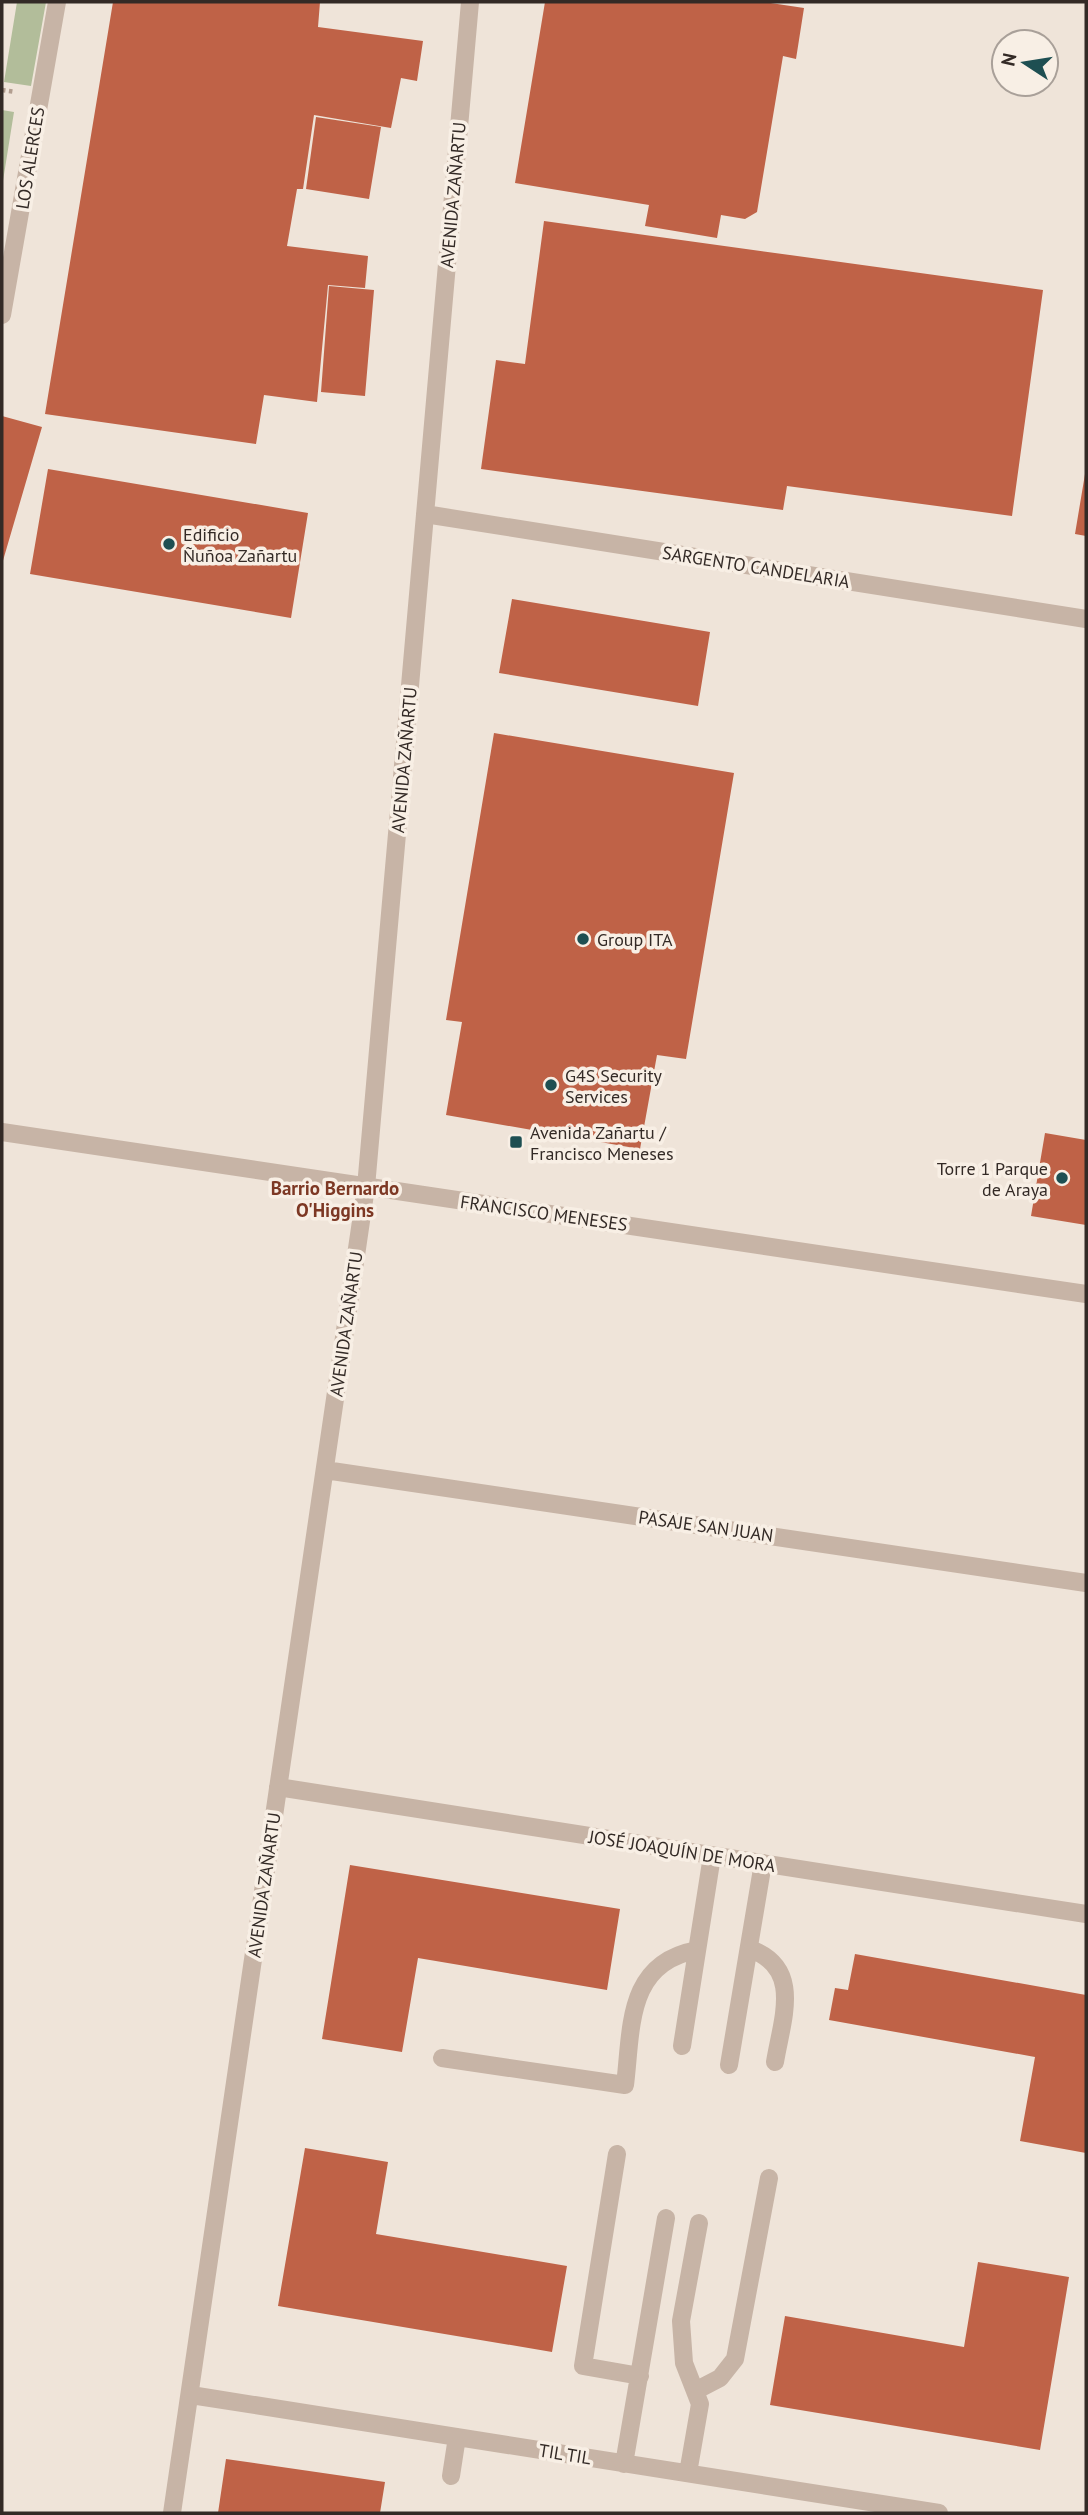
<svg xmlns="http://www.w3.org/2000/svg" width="1088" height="2515" viewBox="0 0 1088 2515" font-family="'PT Sans',sans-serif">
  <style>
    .green { fill: #b2bd9a }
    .building { fill: #bf6247 }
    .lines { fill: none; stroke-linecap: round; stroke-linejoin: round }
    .path { stroke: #b29e90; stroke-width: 4.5; stroke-dasharray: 3.5 3.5; stroke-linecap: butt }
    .minor { stroke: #c7b4a6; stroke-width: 18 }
    .poi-dot { fill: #1e4f52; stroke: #f8efe5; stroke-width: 2.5 }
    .labels { text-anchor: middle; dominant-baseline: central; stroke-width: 7; stroke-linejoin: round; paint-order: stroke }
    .street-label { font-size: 18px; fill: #332a26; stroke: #f8efe5 }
    .poi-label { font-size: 18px; fill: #332a26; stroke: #f8efe5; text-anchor: start }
    .neighbourhood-label { font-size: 19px; font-weight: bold; fill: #7d3824; stroke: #f8efe5 }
  </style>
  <rect width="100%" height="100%" fill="#efe4d9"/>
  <!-- green -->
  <path class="green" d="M17,2h29l-15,84 -27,-4z
    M2,110l12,2 -12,75z"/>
  <!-- building -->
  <path class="building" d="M113,2h207l-2,25 105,14 -6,40 -16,-3 -10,50 -77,-13 -11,74h-6l-10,57 81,10 -3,32 -37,-3 -11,117 -53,-7 -8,49 -211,-30z
    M545,2h219l40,6 -8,51 -13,-3 -26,156 -12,7 -24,-4 -4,23 -72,-12 4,-21 -134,-22z
    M316,117l65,10 -12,72 -63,-10z
    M544,221l499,69 -31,226 -225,-30 -4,24 -302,-41 15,-109 29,4z
    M329,286l45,4 -9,106 -44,-4z
    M2,416l40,11 -40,137z
    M48,469l260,44 -17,105 -261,-44z
    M1085,474h1v62l-11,-2z
    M512,599l198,33 -12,74 -199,-33z
    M494,733l240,40 -48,286 -29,-4 -17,94 -194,-34 16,-93 -16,-2z
    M1045,1133l41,7v85l-55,-9z
    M350,1865l270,44 -13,81 -189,-32 -16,94 -80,-13z
    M855,1954l231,41v158l-66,-12 15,-84 -206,-37 6,-32 13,2z
    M305,2148l83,14 -12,72 191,32 -15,86 -274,-46z
    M978,2262l91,15 -29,173 -270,-45 15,-89 179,31z
    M226,2459l159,23 -5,31h-162z"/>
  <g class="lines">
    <!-- path -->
    <path class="path" d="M2,90l13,2"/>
    <!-- minor -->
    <path class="minor" d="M2,315l55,-313
      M425,514l661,105
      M2,1132l1084,162
      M325,1470l761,113
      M278,1787l808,127
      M750,1949c53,19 32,70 25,113
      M682,2046l30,-190
      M442,2058l183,27c7,-57 1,-122 72,-135
      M729,2065l34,-202
      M617,2154l-34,212 57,10
      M697,2390l23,-12 15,-19 34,-181
      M191,2395l748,118
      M624,2464l42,-246
      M688,2473l12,-69 -16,-41 -3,-42 18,-98
      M451,2476l6,-39
      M172,2513l194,-1326 104,-1185"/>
  </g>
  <!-- markers -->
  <g class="poi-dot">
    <circle cx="169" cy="544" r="7"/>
    <circle cx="583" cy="939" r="7"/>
    <circle cx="551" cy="1085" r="7"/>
    <rect x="509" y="1135" width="14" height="14" rx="3.5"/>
    <circle cx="1062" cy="1178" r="7"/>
  </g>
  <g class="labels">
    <!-- street labels -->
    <g class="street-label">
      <text transform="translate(30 158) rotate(-81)">LOS ALERCES</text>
      <text transform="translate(453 195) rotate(-85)">AVENIDA ZAÑARTU</text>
      <text transform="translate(756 567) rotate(9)">SARGENTO CANDELARIA</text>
      <text transform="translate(404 760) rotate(-85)">AVENIDA ZAÑARTU</text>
      <text transform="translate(544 1213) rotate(8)">FRANCISCO MENESES</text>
      <text transform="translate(346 1324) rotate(-82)">AVENIDA ZAÑARTU</text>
      <text transform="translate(706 1526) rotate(8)">PASAJE SAN JUAN</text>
      <text transform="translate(682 1851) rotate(9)">JOSÉ JOAQUÍN DE MORA</text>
      <text transform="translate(264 1885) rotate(-82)">AVENIDA ZAÑARTU</text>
      <text transform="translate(565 2454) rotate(9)">TIL TIL</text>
    </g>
    <!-- poi labels -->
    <g class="poi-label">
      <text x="183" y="534">Edificio<tspan x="183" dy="21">Ñuñoa Zañartu</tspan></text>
      <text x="597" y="939">Group ITA</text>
      <text x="565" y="1075">G4S Security<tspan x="565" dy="21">Services</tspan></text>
      <text x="530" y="1132">Avenida Zañartu /<tspan x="530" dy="21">Francisco Meneses</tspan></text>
      <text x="1048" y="1168" text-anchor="end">Torre 1 Parque<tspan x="1048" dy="21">de Araya</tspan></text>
    </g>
    <!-- neighbourhood labels -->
    <g class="neighbourhood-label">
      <text x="335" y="1188">Barrio Bernardo<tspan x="335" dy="22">O'Higgins</tspan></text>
    </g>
  </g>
  <!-- border -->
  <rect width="1088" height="2515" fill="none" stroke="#332a26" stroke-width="7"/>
  <!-- north arrow -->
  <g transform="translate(1025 63) rotate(282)"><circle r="33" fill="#f8efe5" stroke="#a9a099" stroke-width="2"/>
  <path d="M0-5L12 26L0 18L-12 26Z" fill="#1e4f52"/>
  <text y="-10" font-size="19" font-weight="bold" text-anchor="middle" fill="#332a26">N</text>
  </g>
</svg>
